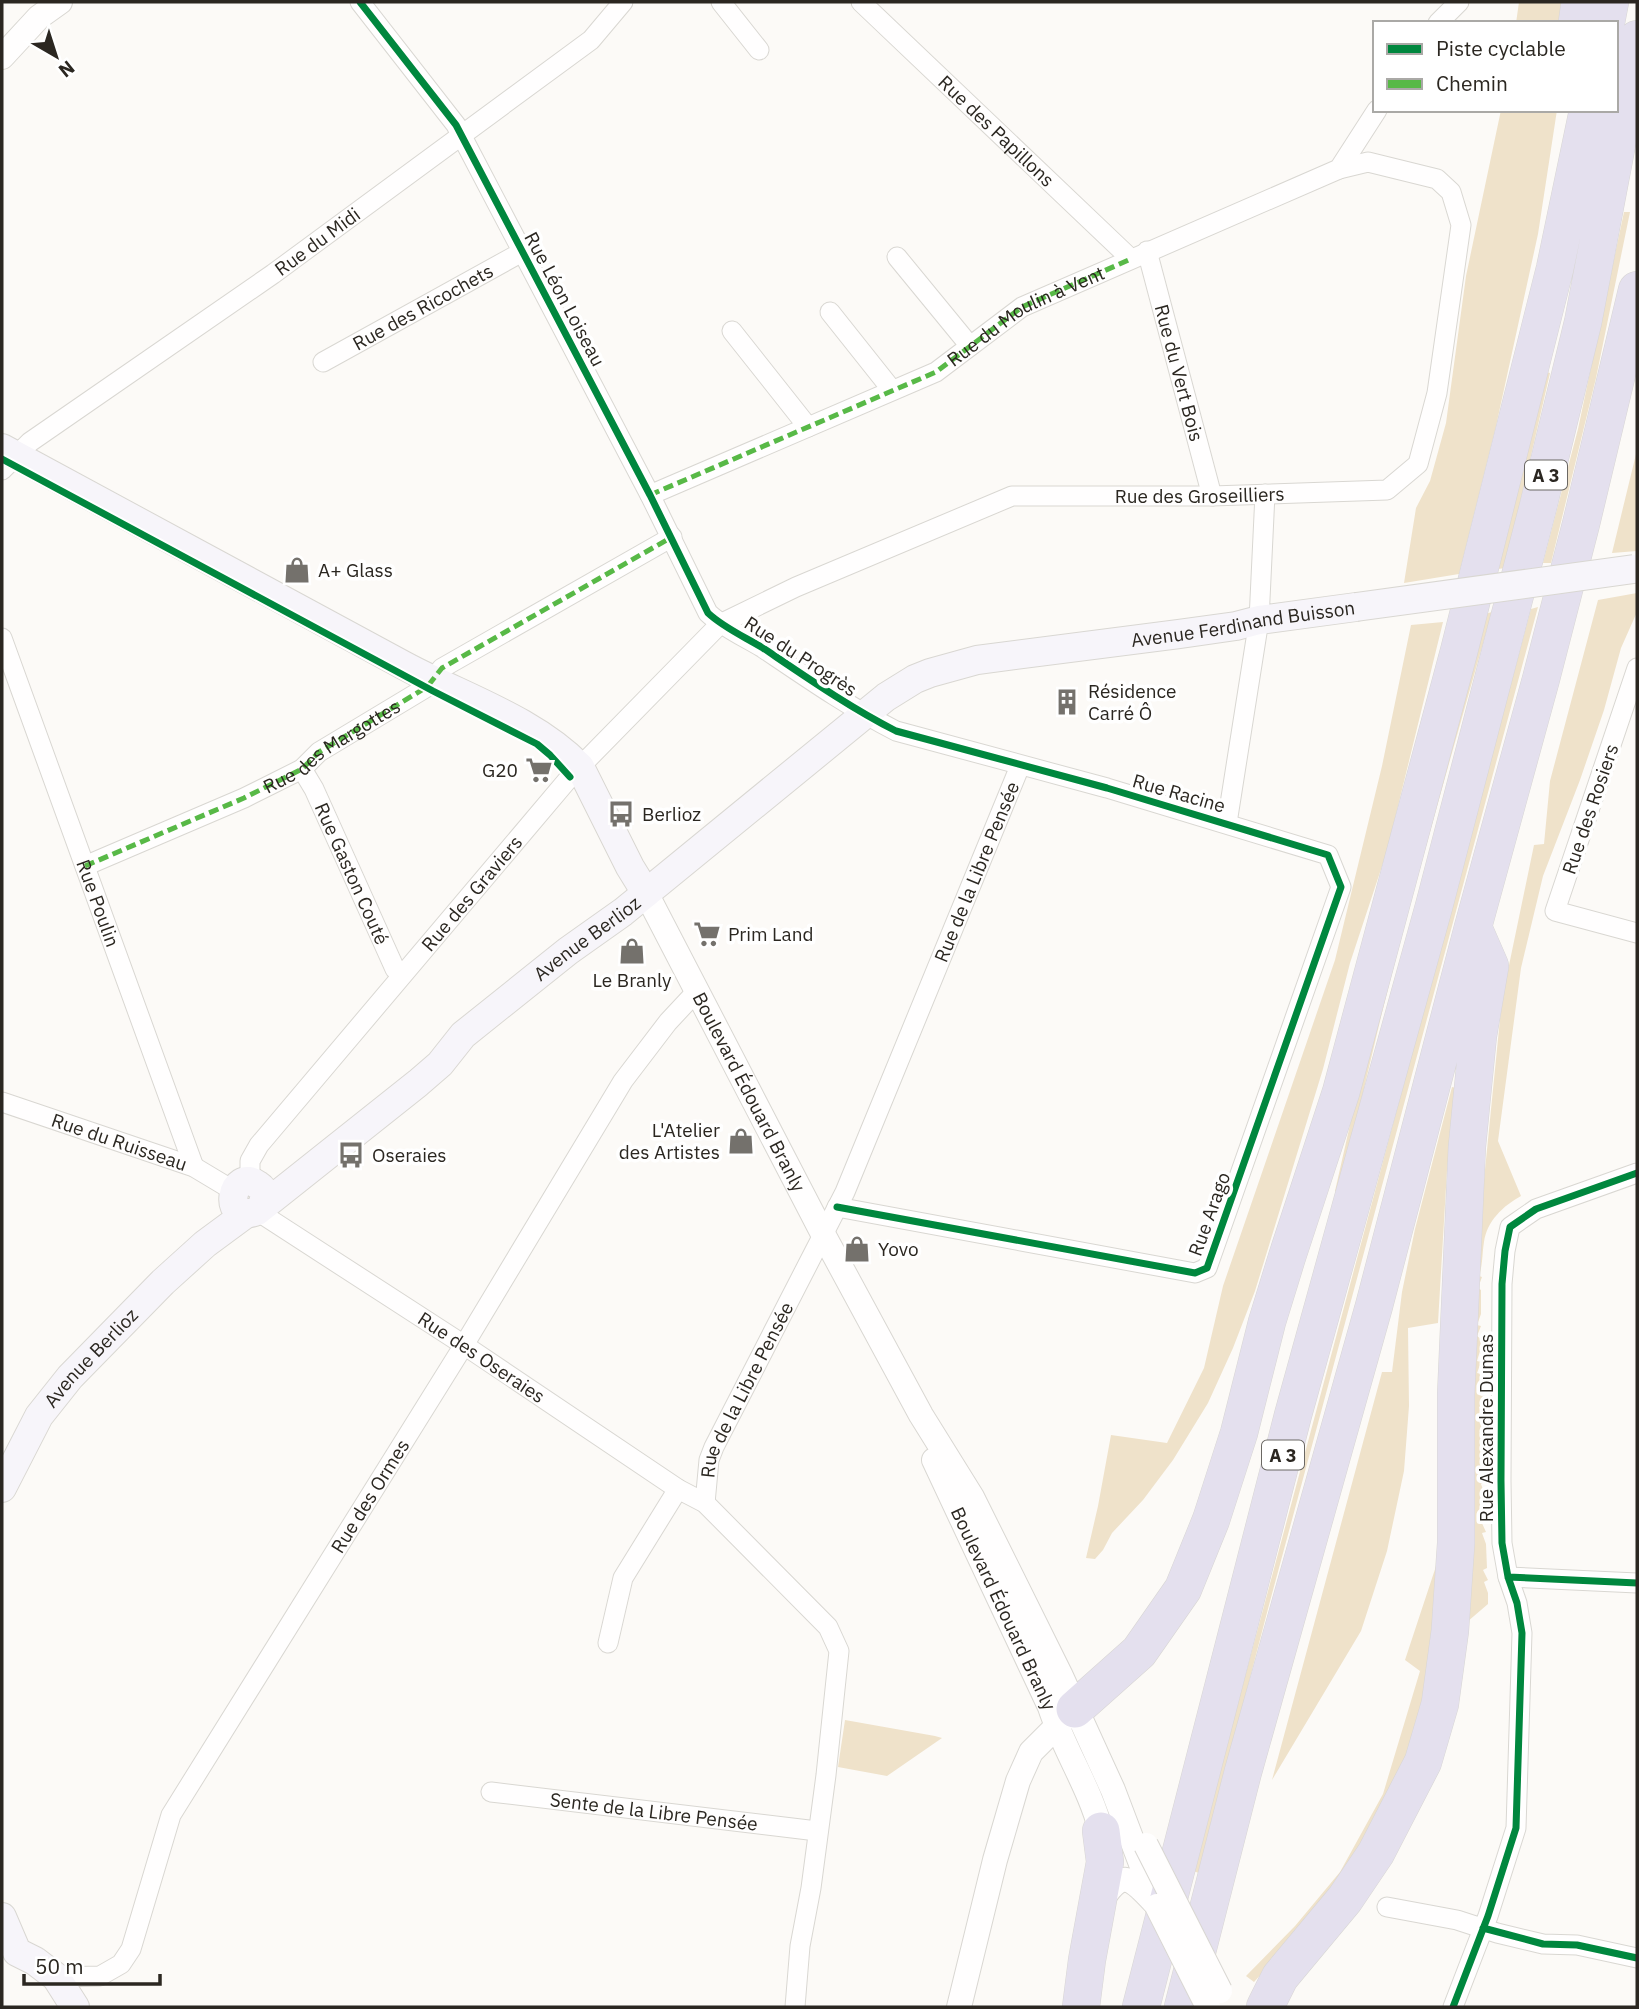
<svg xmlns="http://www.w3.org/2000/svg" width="1639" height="2009" viewBox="0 0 1639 2009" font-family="'IBM Plex Sans',sans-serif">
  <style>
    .green { fill: #efe2ca }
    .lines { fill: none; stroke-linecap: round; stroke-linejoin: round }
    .minor-casing { stroke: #d9d7d2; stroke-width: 21 }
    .tertiary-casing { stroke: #d9d7d2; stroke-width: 26 }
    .secondary-casing { stroke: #d9d7d2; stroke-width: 30 }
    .motorway-casing { stroke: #d8d6d4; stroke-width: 38 }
    .minor { stroke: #fffefe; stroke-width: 19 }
    .tertiary { stroke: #fffefe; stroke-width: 24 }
    .secondary { stroke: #f7f5fa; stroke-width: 28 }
    .motorway { stroke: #e4e0ee; stroke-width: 37 }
    .tertiary-bridge-casing { stroke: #d9d7d2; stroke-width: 26; stroke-linecap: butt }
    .secondary-bridge-casing { stroke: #d9d7d2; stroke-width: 30; stroke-linecap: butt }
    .tertiary-bridge { stroke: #fffefe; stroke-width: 24 }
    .secondary-bridge { stroke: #f7f5fa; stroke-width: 28 }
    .quiet { stroke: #58b947; stroke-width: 5; stroke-dasharray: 10 5; stroke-linecap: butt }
    .cycleway-casing { stroke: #fff; stroke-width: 11 }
    .cycleway { stroke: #00873e; stroke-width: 7 }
    .labels { text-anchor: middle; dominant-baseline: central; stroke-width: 7; stroke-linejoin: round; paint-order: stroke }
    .shield { fill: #fff; stroke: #6b6864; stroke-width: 2 }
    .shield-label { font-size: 18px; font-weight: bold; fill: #2b2721 }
    .street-label { font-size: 19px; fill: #2b2721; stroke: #fff }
    .poi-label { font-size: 19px; fill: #2b2721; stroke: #fff; text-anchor: start }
  </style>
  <rect width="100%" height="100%" fill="#fcfaf7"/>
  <!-- green -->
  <path class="green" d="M1519,2h48l-2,21h-49z
    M1501,110h56l-19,124 -42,192 -37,148 -55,9 12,-75 14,-27 16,-58 20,-147z
    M1624,212h6l-34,166 -45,185h-8l35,-134z
    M1546,372l4,1 -45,195 -7,1z
    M1637,450v101l-25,2z
    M1637,593v19l-16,36 -17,62 -24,70 -37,96 -22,92 -23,173 23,55c-18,10 -34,25 -37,46 -2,12 -1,22 -5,34l3,1 -4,11 3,2v24l-4,11 4,1 -4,10 4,3 -1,12 -3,10 4,1 -4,11 4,1 -2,11 3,3 -3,7 5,2 -5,11 4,2 1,36 -4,11 4,2 -4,11 4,1 1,12 -4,1 4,11 -4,2 4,10v12l-4,2 5,11 -4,1 4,11 1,24 -4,2 5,10 -4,2 4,11v11l-28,24 -4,37 -40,127 63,-562 23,-231 32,-154 10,-1 6,-63 48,-181z
    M1538,607l-269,998 -70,268 -6,-2 338,-1262z
    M1492,612c-35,123 -70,245 -102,369 -18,70 -33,141 -51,211l-4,-1 24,-106 126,-471z
    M1443,622l-56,229 -37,112 -27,106 -68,222 -22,57 -25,55 -35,57 -30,40 -31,33 -9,17 -8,9 -9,-1 12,-52 13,-71 56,8 37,-75 19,-82 112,-326 47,-194 29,-141z
    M1452,1087l4,1 -9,82 -9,153 -30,5 1,78 -5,65 -17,80 -26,80 -89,149 110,-408h10l10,-80 13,-63z
    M1443,1545l-10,116 -20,80 -35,83 -47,74 -77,84 -8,-6 49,-50 45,-54 43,-78 37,-123 -15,-11z
    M845,1720l90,16 7,2 -55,38 -49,-9z"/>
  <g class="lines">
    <!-- minor casing -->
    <g class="minor-casing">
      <g id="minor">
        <path d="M360,2l96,123 194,370 58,118c16,15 37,24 55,35 43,29 86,59 133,83l211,57 221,67 13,32 -134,381 -12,5 -358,-66"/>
        <path d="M721,2l38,48"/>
        <path id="s1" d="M861,2l270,257"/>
        <path d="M1438,23l21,-21"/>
        <path id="s2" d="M1147,251l65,245"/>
        <path d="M897,257l73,89"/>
        <path d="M830,312l62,78"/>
        <path d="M732,331l76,96"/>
        <path id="s3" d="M323,362l199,-110"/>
        <path id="s4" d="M2,470l28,-28 243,-168 318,-234 32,-38"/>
        <path id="s5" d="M650,495l286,-123 86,-65 317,-138 38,-59"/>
        <path id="s6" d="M2,638l192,529"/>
        <path d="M1637,668l-82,243 82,22"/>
        <path id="s7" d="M302,769l12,20 81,180 7,5"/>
        <path d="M1227,823l32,-203 6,-126"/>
        <path d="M85,866l159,-68 58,-29 17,-17 108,-65 15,-19 230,-131"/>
        <path id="s8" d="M2,1102l192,65 40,24"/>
        <path id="s9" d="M250,1181v-20l9,-16 311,-368 150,-153 76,-37 216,-91h200l175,-6 31,-26 19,-71 24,-168 -10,-33 -14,-13 -69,-17 -29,7"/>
        <path id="s10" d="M257,1211l207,134 214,144 27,14 123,124 11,24 -13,124 -15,113 -11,58 -5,61"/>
        <path id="s11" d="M705,1503l4,-43 5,-13 131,-255 175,-426"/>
        <path d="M1508,1577l129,6"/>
        <path d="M608,1643l15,-65 55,-89"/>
        <path id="s12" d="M491,1792l326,39"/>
        <path d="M1387,1907l70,13 40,13 46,11 34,1 60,13"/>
        <path id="s13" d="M56,1977l44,-1 21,-12 10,-15 40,-134 293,-470 159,-264 45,-59 28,-30"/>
        <path d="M1453,2007l35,-91 28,-88 6,-195 -5,-30 -9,-26 -6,-34 -1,-62 1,-197 3,-33 5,-24 26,-18 101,-36"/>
      </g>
    </g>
    <!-- tertiary casing -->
    <g class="tertiary-casing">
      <g id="tertiary">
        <path d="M2,57l37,-40 21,-15"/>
        <path id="s14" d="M646,893l177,341 98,181 51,82 88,177 53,116 44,116"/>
        <path id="s15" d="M934,1460l116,247c14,43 40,81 51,124"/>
        <path d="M1099,1904c22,-34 29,-30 55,-2"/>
        <path d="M959,2007l36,-147 23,-79 13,-29 36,-36"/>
      </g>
    </g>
    <!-- secondary casing -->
    <g class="secondary-casing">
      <g id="secondary">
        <path d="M2,448c135,72 268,146 403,218 58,31 128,53 175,101l50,100 16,26"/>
        <path id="s16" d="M262,1206c3,-8 4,-16 -4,-21 -27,-20 -38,41 -1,26l161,-128 22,-19 23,-29 105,-84 55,-39 263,-215 29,-18 15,-6 47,-13 202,-26 57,-8 23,-6 97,-13"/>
        <path id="s17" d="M2,1488l37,-72 31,-39 93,-95 42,-38 42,-31"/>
        <path d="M2,1917l15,35 18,9 21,16 19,30"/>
      </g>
    </g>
    <!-- motorway casing -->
    <g class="motorway-casing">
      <path id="motorway" d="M1577,23l3,-21
        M1606,23l4,-21
        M1075,1709l64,-57 44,-63 28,-69 28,-87 28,-111 20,-65 54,-165 118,-441 96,-383 33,-158
        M1081,2007l6,-47 18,-98 -4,-31
        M1141,2007l152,-592 141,-509 104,-399 45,-185 54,-283
        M1183,2007l60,-235 131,-466 99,-379 68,-248 40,-155 56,-234
        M1265,2007l15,-30 65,-78 31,-46 47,-91 17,-58 10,-73 6,-88v-149l11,-247 11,-111 12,-70 -17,-39"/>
    </g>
    <!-- minor -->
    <use href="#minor" class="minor"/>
    <!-- tertiary -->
    <use href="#tertiary" class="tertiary"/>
    <!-- secondary -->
    <use href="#secondary" class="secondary"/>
    <!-- motorway -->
    <use href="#motorway" class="motorway"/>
    <!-- tertiary-bridge casing -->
    <g class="tertiary-bridge-casing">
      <path id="tertiary-bridge" d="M1146,1845l74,146
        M1157,1906l51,101"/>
    </g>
    <!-- secondary-bridge casing -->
    <g class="secondary-bridge-casing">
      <path id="secondary-bridge" d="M1356,607l278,-38"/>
    </g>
    <!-- tertiary-bridge -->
    <use href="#tertiary-bridge" class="tertiary-bridge"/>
    <!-- secondary-bridge -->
    <use href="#secondary-bridge" class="secondary-bridge"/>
    <!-- quiet -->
    <g class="quiet">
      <path d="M650,495l286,-123 86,-65 109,-48"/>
      <path id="s18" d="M85,866l159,-68 58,-29 17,-17 108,-65 15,-19 230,-131"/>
    </g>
    <!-- cycleway casing -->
    <g class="cycleway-casing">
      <path id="cycleway" d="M360,2l96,123 194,370 58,118c16,15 37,24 55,35 43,29 86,59 133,83l211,57 221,67 13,32 -134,381 -12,5 -358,-66
        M2,459l431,232 104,53 13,11 20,22
        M1508,1577l129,6
        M1483,1928l60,16 34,1 60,13
        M1453,2007l35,-91 28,-88 6,-195 -5,-30 -9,-26 -6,-34 -1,-62 1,-197 3,-33 5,-24 26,-18 101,-36"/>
    </g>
    <!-- cycleway -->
    <use href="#cycleway" class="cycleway"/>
  </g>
  <!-- icons -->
  <defs>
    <g id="shop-bare" transform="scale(2.1)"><path d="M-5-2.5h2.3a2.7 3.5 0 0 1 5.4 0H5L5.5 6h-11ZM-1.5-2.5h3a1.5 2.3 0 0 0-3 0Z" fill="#74716c" stroke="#fff" stroke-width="2.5" paint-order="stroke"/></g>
    <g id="building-bare" transform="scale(2.1)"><path d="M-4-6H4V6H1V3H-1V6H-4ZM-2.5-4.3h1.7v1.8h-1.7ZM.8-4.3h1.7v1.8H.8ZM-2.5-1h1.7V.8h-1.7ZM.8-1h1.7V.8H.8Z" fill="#74716c" stroke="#fff" stroke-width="2.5" paint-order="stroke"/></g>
    <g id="supermarket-bare" transform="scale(2.1)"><path d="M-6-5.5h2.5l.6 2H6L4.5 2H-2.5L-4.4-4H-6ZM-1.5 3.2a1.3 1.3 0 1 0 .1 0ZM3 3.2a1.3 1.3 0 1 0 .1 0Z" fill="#74716c" stroke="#fff" stroke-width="2.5" paint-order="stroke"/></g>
    <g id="bus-bare" transform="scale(2.1)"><path d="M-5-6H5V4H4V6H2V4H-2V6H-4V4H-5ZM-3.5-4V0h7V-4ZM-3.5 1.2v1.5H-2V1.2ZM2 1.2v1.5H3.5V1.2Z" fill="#74716c" stroke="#fff" stroke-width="2.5" paint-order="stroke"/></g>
  </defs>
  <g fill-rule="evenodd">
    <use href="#shop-bare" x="297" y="570"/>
    <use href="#building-bare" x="1067" y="702"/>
    <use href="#supermarket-bare" x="539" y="770"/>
    <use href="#bus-bare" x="621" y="814"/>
    <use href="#supermarket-bare" x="707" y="934"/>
    <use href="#shop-bare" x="632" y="951"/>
    <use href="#shop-bare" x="741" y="1141"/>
    <use href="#bus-bare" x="351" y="1155"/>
    <use href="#shop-bare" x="857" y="1249"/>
  </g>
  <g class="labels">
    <!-- shield labels -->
    <g class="shield">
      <rect x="1525" y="460.5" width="42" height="29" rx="5"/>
      <rect x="1262" y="1440.5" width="42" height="29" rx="5"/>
    </g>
    <g class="shield-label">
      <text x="1546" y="475">A 3</text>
      <text x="1283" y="1455">A 3</text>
    </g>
    <!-- street labels -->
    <g class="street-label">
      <text stroke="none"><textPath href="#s1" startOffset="187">Rue des Papillons</textPath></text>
      <text stroke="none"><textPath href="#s4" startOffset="390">Rue du Midi</textPath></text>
      <text transform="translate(565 299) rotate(62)">Rue Léon Loiseau</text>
      <text stroke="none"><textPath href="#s3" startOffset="114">Rue des Ricochets</textPath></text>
      <text stroke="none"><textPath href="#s5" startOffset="418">Rue du Moulin à Vent</textPath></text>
      <text stroke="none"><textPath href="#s2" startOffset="126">Rue du Vert Bois</textPath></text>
      <text stroke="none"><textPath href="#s9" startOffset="1241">Rue des Groseilliers</textPath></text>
      <text stroke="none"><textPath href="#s16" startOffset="1274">Avenue Ferdinand Buisson</textPath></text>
      <text transform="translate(801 656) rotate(33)">Rue du Progrès</text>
      <text stroke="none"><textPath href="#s18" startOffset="275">Rue des Margottes</textPath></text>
      <text transform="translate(1179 793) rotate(16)">Rue Racine</text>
      <text transform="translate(1590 809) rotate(-71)">Rue des Rosiers</text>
      <text stroke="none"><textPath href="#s7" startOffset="116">Rue Gaston Couté</textPath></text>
      <text stroke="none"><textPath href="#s11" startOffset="690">Rue de la Libre Pensée</textPath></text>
      <text stroke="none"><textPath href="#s9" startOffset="368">Rue des Graviers</textPath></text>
      <text stroke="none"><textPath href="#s6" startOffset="282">Rue Poulin</textPath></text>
      <text stroke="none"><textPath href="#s16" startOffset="522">Avenue Berlioz</textPath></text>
      <text stroke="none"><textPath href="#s14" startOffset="224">Boulevard Édouard Branly</textPath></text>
      <text stroke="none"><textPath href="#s8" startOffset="124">Rue du Ruisseau</textPath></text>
      <text transform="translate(1209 1214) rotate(-70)">Rue Arago</text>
      <text stroke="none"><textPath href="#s10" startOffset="268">Rue des Oseraies</textPath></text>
      <text stroke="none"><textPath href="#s17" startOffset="159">Avenue Berlioz</textPath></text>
      <text stroke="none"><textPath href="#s11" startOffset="122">Rue de la Libre Pensée</textPath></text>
      <text transform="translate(1486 1428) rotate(-90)">Rue Alexandre Dumas</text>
      <text stroke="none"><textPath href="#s13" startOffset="602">Rue des Ormes</textPath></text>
      <text stroke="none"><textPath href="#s15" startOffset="164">Boulevard Édouard Branly</textPath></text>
      <text stroke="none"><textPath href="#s12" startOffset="164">Sente de la Libre Pensée</textPath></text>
    </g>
    <!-- poi labels -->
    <g class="poi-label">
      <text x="318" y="570">A+ Glass</text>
      <text x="1088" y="691">Résidence<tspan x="1088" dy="22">Carré Ô</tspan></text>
      <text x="518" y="770" text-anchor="end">G20</text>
      <text x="642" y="814">Berlioz</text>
      <text x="728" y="934">Prim Land</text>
      <text x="632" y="980" text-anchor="middle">Le Branly</text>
      <text x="720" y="1130" text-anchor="end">L'Atelier<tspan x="720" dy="22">des Artistes</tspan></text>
      <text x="372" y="1155">Oseraies</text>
      <text x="878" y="1249">Yovo</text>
    </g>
  </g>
  <!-- border -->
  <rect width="1639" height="2009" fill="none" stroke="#2b2721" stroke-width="7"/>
  <!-- legend -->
  <rect x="1373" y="21" width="245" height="91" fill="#ffffff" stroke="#aaa9a6" stroke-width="2"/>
  <rect x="1387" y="44" width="35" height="10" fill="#00873e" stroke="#aaa9a6" stroke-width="2"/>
  <text x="1436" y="56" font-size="21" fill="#2b2721">Piste cyclable</text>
  <rect x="1387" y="79" width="35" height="10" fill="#58b947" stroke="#aaa9a6" stroke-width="2"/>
  <text x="1436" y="91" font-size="21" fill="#2b2721">Chemin</text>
  <!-- north arrow -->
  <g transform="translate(56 56) rotate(141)" stroke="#ffffff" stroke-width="5" paint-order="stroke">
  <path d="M0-5L12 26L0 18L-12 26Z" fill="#2b2721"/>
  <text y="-10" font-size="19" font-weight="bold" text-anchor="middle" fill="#2b2721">N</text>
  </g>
  <!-- scale -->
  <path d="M24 1974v10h136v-10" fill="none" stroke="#2b2721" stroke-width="3.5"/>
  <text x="35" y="1974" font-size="21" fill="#2b2721" stroke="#ffffff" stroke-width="5" paint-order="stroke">50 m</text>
</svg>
